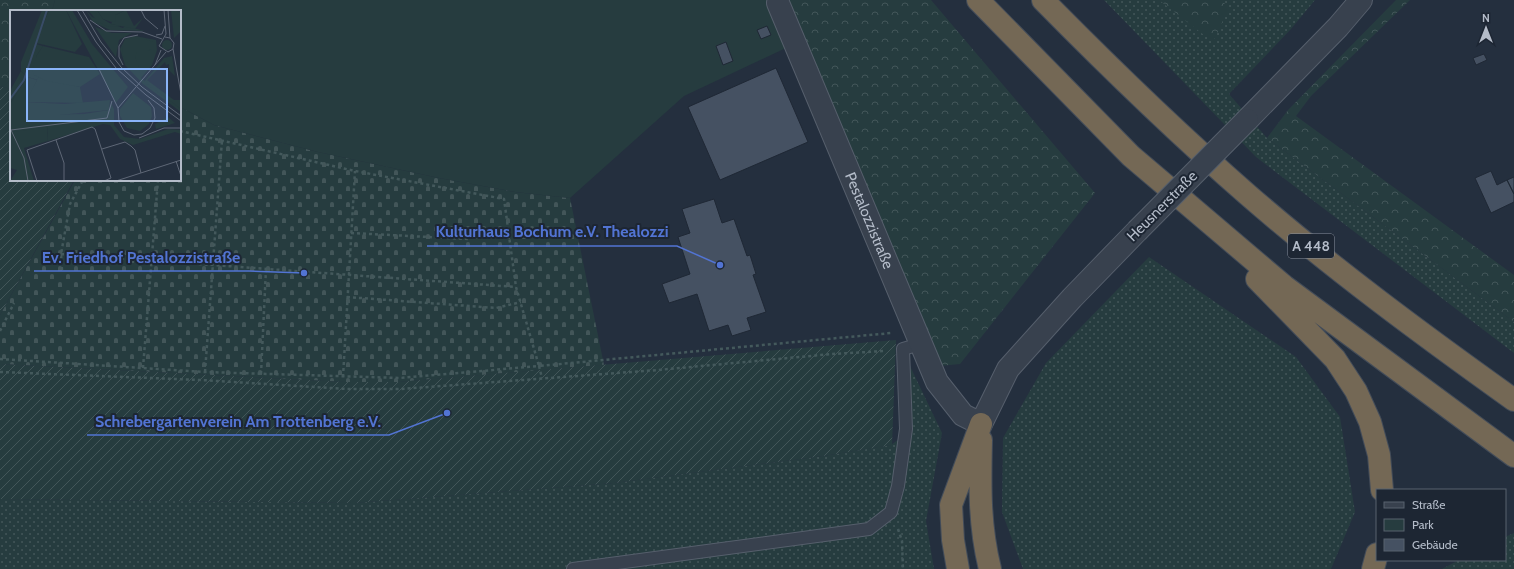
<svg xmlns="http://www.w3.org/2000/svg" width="1514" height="569" viewBox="0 0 1514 569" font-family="Cabin,sans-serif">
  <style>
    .grass { fill: url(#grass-dots) }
    .forest { fill: url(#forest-crowns) }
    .cemetery { fill: url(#cemetery-stones) }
    .park { fill: #263c3f }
    .garden { fill: url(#garden-furrows) }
    .building { fill: #455162; stroke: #1f2835 }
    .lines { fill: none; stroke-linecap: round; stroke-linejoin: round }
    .lane-casing { stroke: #565f6c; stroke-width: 14 }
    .street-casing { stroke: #565f6c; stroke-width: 24 }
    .highway-casing { stroke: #434c59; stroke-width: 24 }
    .path { stroke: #44595c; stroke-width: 2.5; stroke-dasharray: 3 3; stroke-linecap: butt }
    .lane { stroke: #38414e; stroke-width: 12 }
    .street { stroke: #38414e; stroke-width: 22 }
    .highway { stroke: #746855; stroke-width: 22 }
    .street-bridge-casing { stroke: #565f6c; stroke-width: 24; stroke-linecap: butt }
    .street-bridge { stroke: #38414e; stroke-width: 22 }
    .labels { text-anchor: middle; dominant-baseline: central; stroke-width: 4; stroke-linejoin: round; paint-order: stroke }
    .shield { fill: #1d2633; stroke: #878f9c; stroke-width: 1 }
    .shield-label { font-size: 14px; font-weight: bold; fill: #b4bcc9 }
    .street-label { font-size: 15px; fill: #b4bcc9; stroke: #1d2633 }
    .inset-river { fill: none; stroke: #394c67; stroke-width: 2 }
    .inset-road { fill: none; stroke: #5e6776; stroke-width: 1 }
    .view { fill: #8ab4f8; fill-opacity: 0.15; stroke: #8ab4f8; stroke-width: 2 }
    .inset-edge { fill: none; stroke: #b4bcc9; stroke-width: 2 }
    .leader { fill: none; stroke: #5274d3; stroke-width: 1.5 }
    .callout-dot { fill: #5274d3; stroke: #1d2633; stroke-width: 1.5 }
    .callout-label { font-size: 16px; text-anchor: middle; font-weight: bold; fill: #5274d3; stroke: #1d2633; stroke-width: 4; stroke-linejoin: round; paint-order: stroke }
  </style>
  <defs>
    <pattern id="grass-dots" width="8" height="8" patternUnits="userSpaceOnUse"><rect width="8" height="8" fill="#263c3f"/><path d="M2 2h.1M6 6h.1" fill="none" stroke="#435659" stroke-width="1.8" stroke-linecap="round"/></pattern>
    <pattern id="forest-crowns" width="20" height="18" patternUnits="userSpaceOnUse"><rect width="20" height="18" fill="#263c3f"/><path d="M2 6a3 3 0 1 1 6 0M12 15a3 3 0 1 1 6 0" fill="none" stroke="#435659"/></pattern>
    <pattern id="cemetery-stones" width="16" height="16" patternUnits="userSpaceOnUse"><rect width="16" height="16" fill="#263c3f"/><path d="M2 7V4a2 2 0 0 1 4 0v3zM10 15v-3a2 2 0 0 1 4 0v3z" fill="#435659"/></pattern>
    <pattern id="garden-furrows" width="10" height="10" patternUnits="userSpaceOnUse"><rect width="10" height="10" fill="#263c3f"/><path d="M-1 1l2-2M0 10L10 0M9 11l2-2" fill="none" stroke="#435659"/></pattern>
  </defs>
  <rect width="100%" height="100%" fill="#242f3e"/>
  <!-- grass -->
  <path class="grass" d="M1104,0h211l-24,29 -62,65 38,44 247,184v31l-258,-196z
    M1149,257l147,100 44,60 15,95 -24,57h-308l-21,-57 1,-74 43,-75z
    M909,364l33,69 -16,88 8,48h-934v-70l354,4 260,-20 209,-27 68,-11 19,-14z
    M1514,533v36h-72l17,-9h46v-23z"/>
  <!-- forest -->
  <path class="forest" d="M0,0h55l-3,11h-41v78l-11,-3z
    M783,0h148l164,193 -135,171 -21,2z
    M1159,0h64l5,10 -15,32z
    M1396,0h14l-99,96 -15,20 218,159v47l-247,-184 21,-28z"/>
  <!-- cemetery -->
  <path class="cemetery" d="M180,107l34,18 104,27 121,26 76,14 55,6 34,167 -206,17h-53l-345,-18v-49l75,-135h105z"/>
  <!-- park -->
  <path class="park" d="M55,0h712l19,48 -102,48 -114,102 -55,-6 -76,-14 -121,-26 -104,-27 -34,-18v-96h-128z"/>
  <!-- garden -->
  <path class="garden" d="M0,86l11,3v91h63l-74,135z
    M896,340l-4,105 -69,11 -209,27 -260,20 -354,-4v-135l345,18h53z"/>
  <!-- building -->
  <path class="building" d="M767,26l4,9 -10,4 -4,-9z
    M726,42l7,19 -10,4 -7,-19z
    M1484,54l3,6 -11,5 -3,-7z
    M776,68l32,74 -88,38 -32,-73z
    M1491,171l6,14 10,-5 7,14v8l-23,11 -16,-35z
    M1514,177v17l-7,-14z
    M714,199l8,24 12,-4 13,37 3,-1 6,19 -3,1 13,37 -19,6 4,12 -19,6 -4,-11 -19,6 -12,-37 -28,9 -7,-19 28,-10 -12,-37 12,-4 -8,-24z"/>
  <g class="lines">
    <!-- lane casing -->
    <g class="lane-casing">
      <path id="lane" d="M573,569l296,-40 22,-17 7,-26 8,-57 -3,-80 17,-5"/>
    </g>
    <!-- street casing -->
    <g class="street-casing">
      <g id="street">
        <path id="s1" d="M778,3l159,379 26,33 18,9 27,-55 64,-71 65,-67"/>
        <path d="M1247,120l91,-93 23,-27"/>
      </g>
    </g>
    <!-- highway casing -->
    <g class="highway-casing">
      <path id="highway" d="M978,0l153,156 33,28 120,102 230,170
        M1043,0c66,67 134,133 205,195 84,73 175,140 266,205
        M1257,279l78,80 21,32 14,31 9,33 3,35
        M981,440c-1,45 -2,85 9,129
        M958,569l-5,-29 -2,-35 30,-81
        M1373,569l4,-15"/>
    </g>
    <!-- path -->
    <path class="path" d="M180,131l175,40 149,28 12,88 23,79 352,-33
      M351,233l117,6
      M61,254l455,33
      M62,270l-1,-16 9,-50 13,-24
      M347,297l149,11 25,-6
      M0,331l14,-28
      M0,359l205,13 195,6 139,-12 3,12
      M143,368l15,-188
      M0,372l201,8 146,9h54l257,-19 174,-16 53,-3
      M205,372l17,-232
      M261,374l5,-105
      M343,377l12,-206
      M898,529l4,12 1,28"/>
    <!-- lane -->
    <use href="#lane" class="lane"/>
    <!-- street -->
    <use href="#street" class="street"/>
    <!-- highway -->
    <use href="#highway" class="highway"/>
    <!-- street-bridge casing -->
    <g class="street-bridge-casing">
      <path id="street-bridge" d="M1137,231l110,-111"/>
    </g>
    <!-- street-bridge -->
    <use href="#street-bridge" class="street-bridge"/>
  </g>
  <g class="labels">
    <!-- shield labels -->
    <rect class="shield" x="1288" y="234" width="46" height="24" rx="3"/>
    <g class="shield-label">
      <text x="1311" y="246">A 448</text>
    </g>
    <!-- street labels -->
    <g class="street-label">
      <text transform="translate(1162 206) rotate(-45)">Heusnerstraße</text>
      <text stroke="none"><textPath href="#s1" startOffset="236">Pestalozzistraße</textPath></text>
    </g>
  </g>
  <!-- overview -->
  <g transform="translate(10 10)">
    <rect width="171" height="171" fill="#242f3e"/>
    <path d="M76,0l6,7 31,11 2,-2 20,5 -35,-1 -17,-8zM85,17l17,6h20l-13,7 -3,17zM125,26l21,4 1,10 -5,15 -11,13 40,31v3l-38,-28 -18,-19 -5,-16 5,-10zM152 35a5 5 0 1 1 10 0a5 5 0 1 1-10 0ZM11,61l6,6 -17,27v-13zM123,83l18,14 1,9 -3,8 -9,7 -13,-3 -7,-12v-7zM101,93l3,6v16l10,12 16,2 28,-10 13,1v4l-6,-2 -42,13 -13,-6 -10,-14 -7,-1 -55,17 -1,-14 -26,21h3l10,33h-24l7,-11 -7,-2v-53l74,-1 25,-4zM158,107l7,6 -19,6 -1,-5z" fill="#263c3f"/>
    <path d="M32,0h7l-13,34 7,2 -6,9 -3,20 5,1 -1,4 -11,-3 -6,-6v-9zM56,0h6l20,34 36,43 -12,16zM78,0h9l6,9 8,5 14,2 -16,1 -11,-5zM120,29h14l9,3v6l-7,4h-9l-2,5 5,13 -1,3 -10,-8 -7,-11 1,-8zM162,46l3,20 -6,-6v-6l-3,1 -1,-3 -18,18 27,20h7v9l-37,-27 20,-24z" fill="#263c3f"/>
    <path d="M29,66l41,11 3,16 -58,-1z" fill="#263c3f"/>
    <path d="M116,0l8,16 9,-8 -8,11 -24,-5 4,-9zM161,0l10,2v19l-7,7zM33,36l46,11 11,17 -20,13 -33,-6 -13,-6 -2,-5 5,-15z" fill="#263c3f"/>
    <path d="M39,0h17l16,34 -7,8 -39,-9zM87,0h29l-11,5 1,6 -5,1 -8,-3zM17,67l10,3 -11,22 38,2 46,-4 -1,10 -49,5h-50v-11zM37,117l1,14 -24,7h-3l-8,-16z" fill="#263c3f"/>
    <path class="inset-river" d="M0,89l14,-19 23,-70"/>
    <path class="inset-road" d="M67,0l19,32 20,26 30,27 35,26M72,0l19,32 20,25 21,20 39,29M131,0l4,8 13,11M154,0l2,24 -7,12 9,6 5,-3 1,-6 -4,-5 -5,-1M158,0l2,28M80,10l16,11 36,1 20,7M146,25l6,-1 3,-8M163,39l8,45M113,55l-4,-8v-11l5,-8 14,-3M145,55l6,-15M89,59l19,39 48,-56M108,98l1,14 5,9 10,4 8,-1 8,-6 5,-10 -1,-10 -6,-8M1,120l96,-12 5,-17M1,120l13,28 4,23M129,128l25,-10h17M46,130l8,23v18M92,139l23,-7 6,4 4,4 6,23M166,151l5,15M27,171l-10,-31 65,-23 3,2 16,49 -7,3M106,171l65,-21"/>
    <path class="view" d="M17,59h140v52h-140z"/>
    <rect width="171" height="171" class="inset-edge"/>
  </g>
  <!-- callouts -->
  <path class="leader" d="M720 265L677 246H427M304 273L249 271H34M447 413L389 435H87"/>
  <g class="callout-dot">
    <circle cx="720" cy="265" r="4"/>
    <circle cx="304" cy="273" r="4"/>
    <circle cx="447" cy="413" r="4"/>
  </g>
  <g class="callout-label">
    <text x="552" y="237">Kulturhaus Bochum e.V. Thealozzi</text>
    <text x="141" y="263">Ev. Friedhof Pestalozzistraße</text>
    <text x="238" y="427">Schrebergartenverein Am Trottenberg e.V.</text>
  </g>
  <!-- legend -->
  <rect x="1376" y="489" width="130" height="72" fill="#1d2633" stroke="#59626f"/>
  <rect x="1384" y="502" width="20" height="6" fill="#38414e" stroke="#59626f"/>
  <text x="1412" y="509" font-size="12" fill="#b4bcc9">Straße</text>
  <rect x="1384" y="519" width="20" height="12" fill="#263c3f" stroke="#59626f"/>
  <text x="1412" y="529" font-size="12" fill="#b4bcc9">Park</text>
  <rect x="1384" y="539" width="20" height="12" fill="#455162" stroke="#59626f"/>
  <text x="1412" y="549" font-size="12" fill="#b4bcc9">Gebäude</text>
  <!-- north arrow -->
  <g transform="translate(1486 28)" stroke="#1d2633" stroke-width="3" paint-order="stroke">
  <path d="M0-3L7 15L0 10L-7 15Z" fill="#b4bcc9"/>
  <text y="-6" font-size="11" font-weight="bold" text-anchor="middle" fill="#b4bcc9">N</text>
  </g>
</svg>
